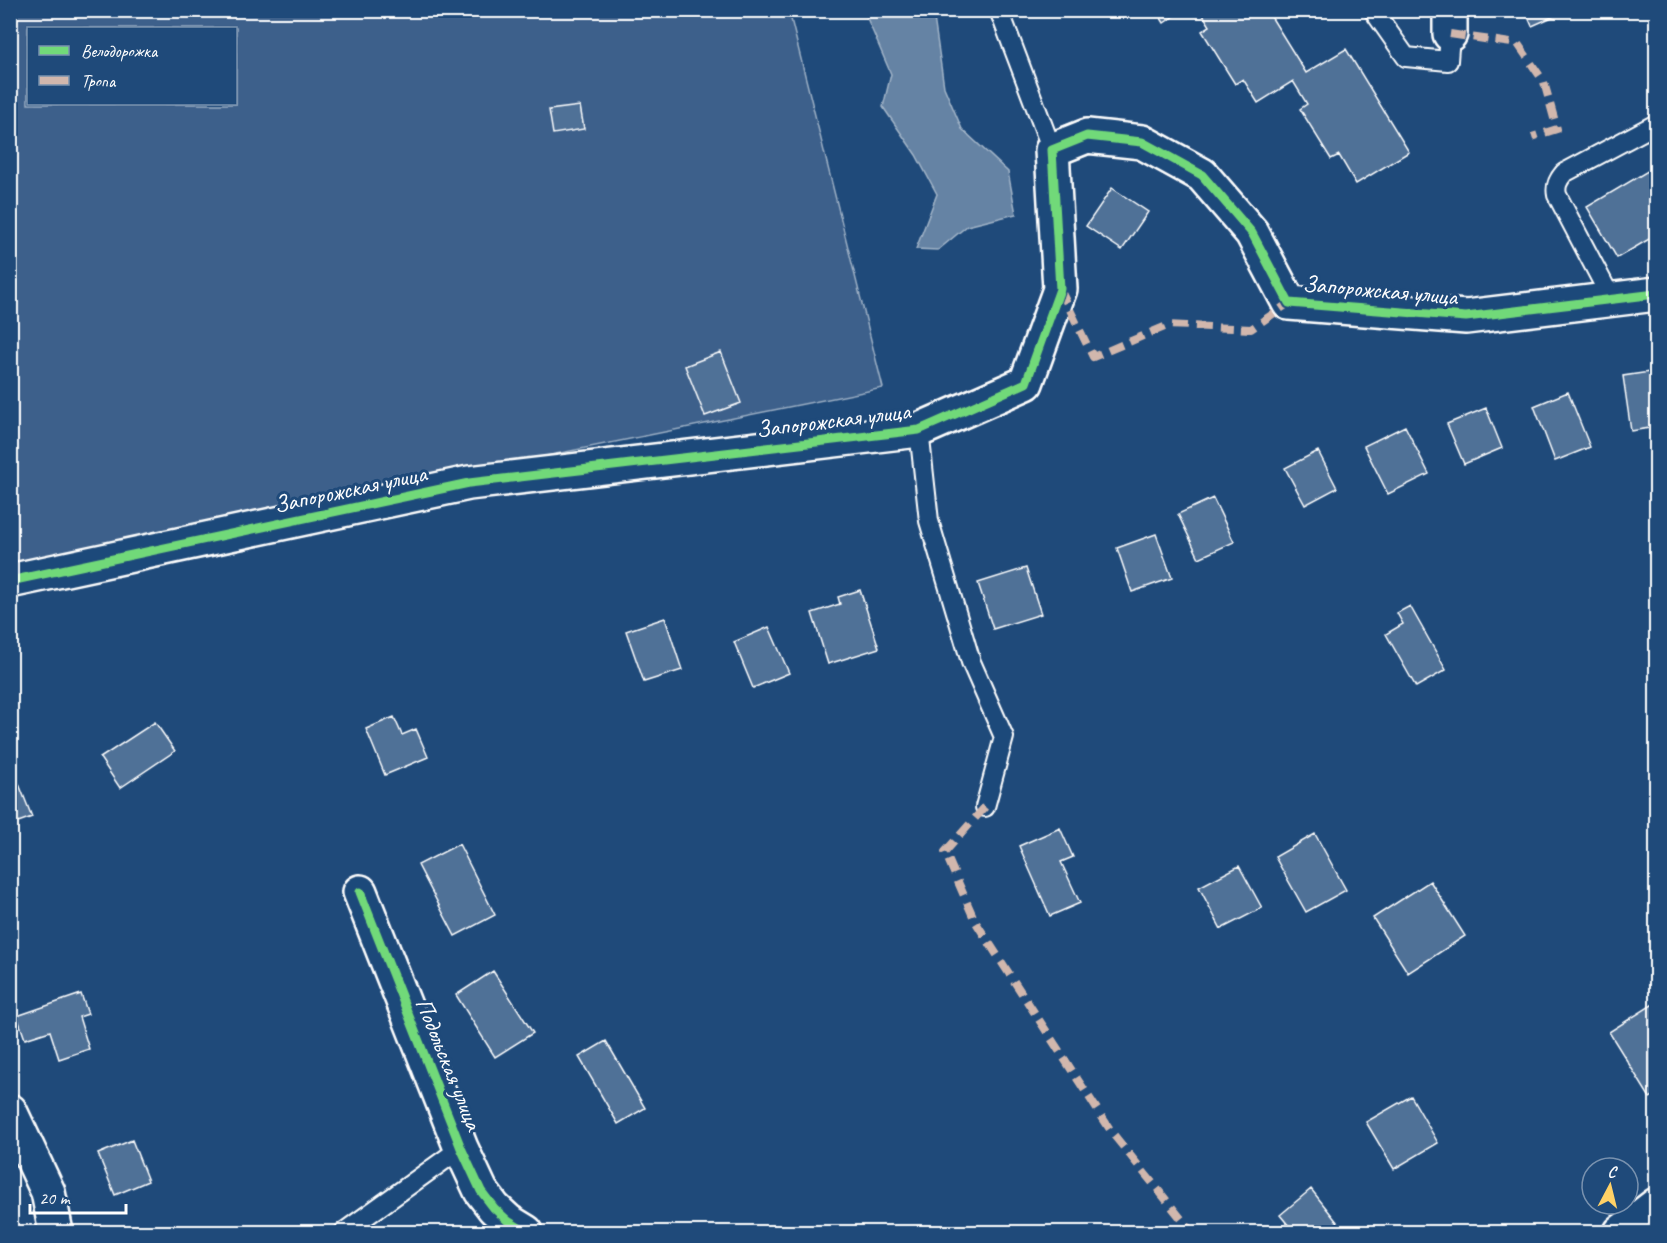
<svg xmlns="http://www.w3.org/2000/svg" width="1667" height="1243" viewBox="0 0 1667 1243" font-family="Caveat,sans-serif">
  <style>
    .green { fill: #3c618b; stroke: #9eb0c5; stroke-width: 1.5; fill-rule: evenodd }
    .water { fill: #6583a4; stroke: #a3b5c8; stroke-width: 1.5 }
    .building { fill: #507197; stroke: #fff; stroke-width: 1.5 }
    .lines { fill: none; stroke-linecap: round; stroke-linejoin: round }
    .service-casing { stroke: #fff; stroke-width: 22 }
    .minor-casing { stroke: #fff; stroke-width: 38 }
    .service { stroke: #1f4a7a; stroke-width: 18 }
    .minor { stroke: #1f4a7a; stroke-width: 33 }
    .quiet { stroke: #d1b7ad; stroke-width: 8; stroke-dasharray: 15 8; stroke-linecap: butt }
    .cycleway-casing { stroke: #1f4a7a; stroke-width: 13 }
    .cycleway { stroke: #71d979; stroke-width: 9 }
    .labels { text-anchor: middle; dominant-baseline: central; stroke-width: 6; stroke-linejoin: round; paint-order: stroke }
    .street-label { font-size: 24px; fill: #fff; stroke: #1f4a7a }
  </style>
  <rect width="100%" height="100%" fill="#1f4a7a"/>
  <filter id="ink" filterUnits="userSpaceOnUse"><feTurbulence type="fractalNoise" baseFrequency=".0167" numOctaves="2"/><feDisplacementMap in="SourceGraphic" scale="12" xChannelSelector="R" yChannelSelector="G"/><feConvolveMatrix kernelMatrix="1 2 1 2 8 2 1 2 1" color-interpolation-filters="sRGB"/></filter>
  <g filter="url(#ink)">
    <!-- green -->
    <path class="green" d="M11,11h778l94,377 -872,176zM28,28h208v76h-208z"/>
    <!-- water -->
    <path class="water" d="M864,11h69l11,76 18,42 46,43 8,42 -49,12 -29,24 -22,-1 21,-55 -21,-39 -33,-48 8,-33z"/>
    <!-- building -->
    <path class="building" d="M1156,10h27l-19,13z
      M1200,10h67l39,63 40,-24 63,103 -53,32 -17,-29 -8,4 -31,-50 7,-5 -14,-23 -35,22 -15,-24 -8,5 -33,-53 8,-5z
      M1525,10h43l-36,16z
      M580,106l4,23 -31,5 -4,-24z
      M1656,166v69l-39,23 -30,-51z
      M1112,188l36,24 -26,38 -36,-24z
      M721,352l20,51 -36,13 -20,-50z
      M1656,371v56l-25,4 -8,-55z
      M1568,392l22,55 -35,14 -21,-55z
      M1486,408l16,40 -38,16 -17,-40z
      M1405,426l24,48 -41,20 -24,-48z
      M1318,451l19,37 -32,17 -20,-37z
      M1213,498l21,44 -35,16 -21,-44z
      M1156,534l16,44 -40,14 -15,-44z
      M1026,568l15,46 -48,15 -15,-46z
      M860,590l19,58 -51,16 -16,-51 28,-9 -2,-7z
      M1410,606l36,64 -30,17 -30,-53 17,-10 -6,-11z
      M665,618l17,52 -38,12 -18,-51z
      M769,627l20,46 -36,15 -19,-46z
      M394,717l8,18 14,-6 12,28 -43,18 -19,-46z
      M155,722l20,29 -55,37 -20,-30z
      M17,779l15,38 -22,8v-43z
      M1060,828l13,29 -12,5 19,41 -30,13 -31,-70z
      M1315,834l31,56 -40,22 -31,-55z
      M459,844l36,71 -40,21 -37,-71z
      M1239,866l23,42 -41,21 -22,-42z
      M1430,881l35,55 -57,37 -35,-55z
      M493,971l40,62 -38,24 -39,-62z
      M81,994l7,20 -9,3 10,32 -30,10 -9,-28 -25,8 -8,-23z
      M1655,1003l1,2v89l-6,4 -41,-66z
      M606,1041l39,67 -27,16 -39,-67z
      M1411,1096l27,47 -44,26 -28,-47z
      M132,1140l16,41 -33,14 -17,-41z
      M1311,1189l34,43h-51l-14,-17z"/>
    <g class="lines">
      <!-- service casing -->
      <g class="service-casing">
        <path id="service" d="M999,10l53,140
          M1373,10l33,47 42,4 2,-27
          M1612,300l-55,-105c-2,-9 1,-15 7,-22l92,-49
          M919,430l10,91 42,141 33,75 -19,70
          M344,1232l117,-84"/>
      </g>
      <!-- minor casing -->
      <g class="minor-casing">
        <path id="minor" d="M1450,10v24
          M10,581l459,-98 450,-53 107,-47 34,-94 -8,-139 35,-14 55,6 60,33 50,58 37,70 177,14 190,-23
          M360,892l101,256 20,43 13,17 14,13 18,11
          M10,1111l38,81 8,40
          M1621,1232l35,-27"/>
      </g>
      <!-- service -->
      <use href="#service" class="service"/>
      <!-- minor -->
      <use href="#minor" class="minor"/>
      <!-- quiet -->
      <path class="quiet" d="M1450,34l68,10 26,38 13,47 -25,8
        M1060,289l33,68 76,-32 82,4 38,-26
        M985,807l-40,45 30,69 138,213 79,98"/>
      <!-- cycleway casing -->
      <g class="cycleway-casing">
        <path id="cycleway" d="M10,581l459,-98 450,-53 107,-47 34,-94 -8,-139 35,-14 55,6 60,33 50,58 37,70 177,14 190,-23
          M360,892l101,256 20,43 13,17 14,13 18,11"/>
      </g>
      <!-- cycleway -->
      <use href="#cycleway" class="cycleway"/>
    </g>
  </g>
  <g class="labels">
    <!-- street labels -->
    <g class="street-label">
      <text transform="translate(1380 290) rotate(5)">Запорожская улица</text>
      <text transform="translate(833 420) rotate(-7)">Запорожская улица</text>
      <text transform="translate(350 489) rotate(-12)">Запорожская улица</text>
      <text transform="translate(449 1064) rotate(68)">Подольская улица</text>
    </g>
  </g>
  <!-- margin -->
  <rect width="1667" height="1243" fill="none" stroke="#1f4a7a" stroke-width="36"/>
  <rect x="18" y="18" width="1631" height="1207" fill="none" stroke="#fff" stroke-width="2" filter="url(#ink)"/>
  <!-- legend -->
  <rect x="27" y="27" width="210" height="78" fill="#1f4a7a" stroke="#7992af" stroke-width="1.5"/>
  <rect x="39" y="46" width="30" height="9" fill="#71d979" stroke="#7992af" stroke-width="1.5"/>
  <text x="81" y="57" font-size="18" fill="#ffffff">Велодорожка</text>
  <rect x="39" y="76" width="30" height="9" fill="#d1b7ad" stroke="#7992af" stroke-width="1.5"/>
  <text x="81" y="87" font-size="18" fill="#ffffff">Тропа</text>
  <!-- north arrow -->
  <g transform="translate(1610 1186) rotate(7)"><circle r="28" fill="#1f4a7a" stroke="#7992af" stroke-width="1.5"/>
  <path d="M0-4.5L10 22L0 15L-10 22Z" fill="#ffd166"/>
  <text y="-9" font-size="16" font-weight="bold" text-anchor="middle" fill="#ffffff">С</text>
  </g>
  <!-- scale -->
  <path d="M30 1204v9h96v-9" fill="none" stroke="#ffffff" stroke-width="3"/>
  <text x="39" y="1204" font-size="18" fill="#ffffff" stroke="#1f4a7a" stroke-width="4.5" paint-order="stroke">20 m</text>
</svg>
